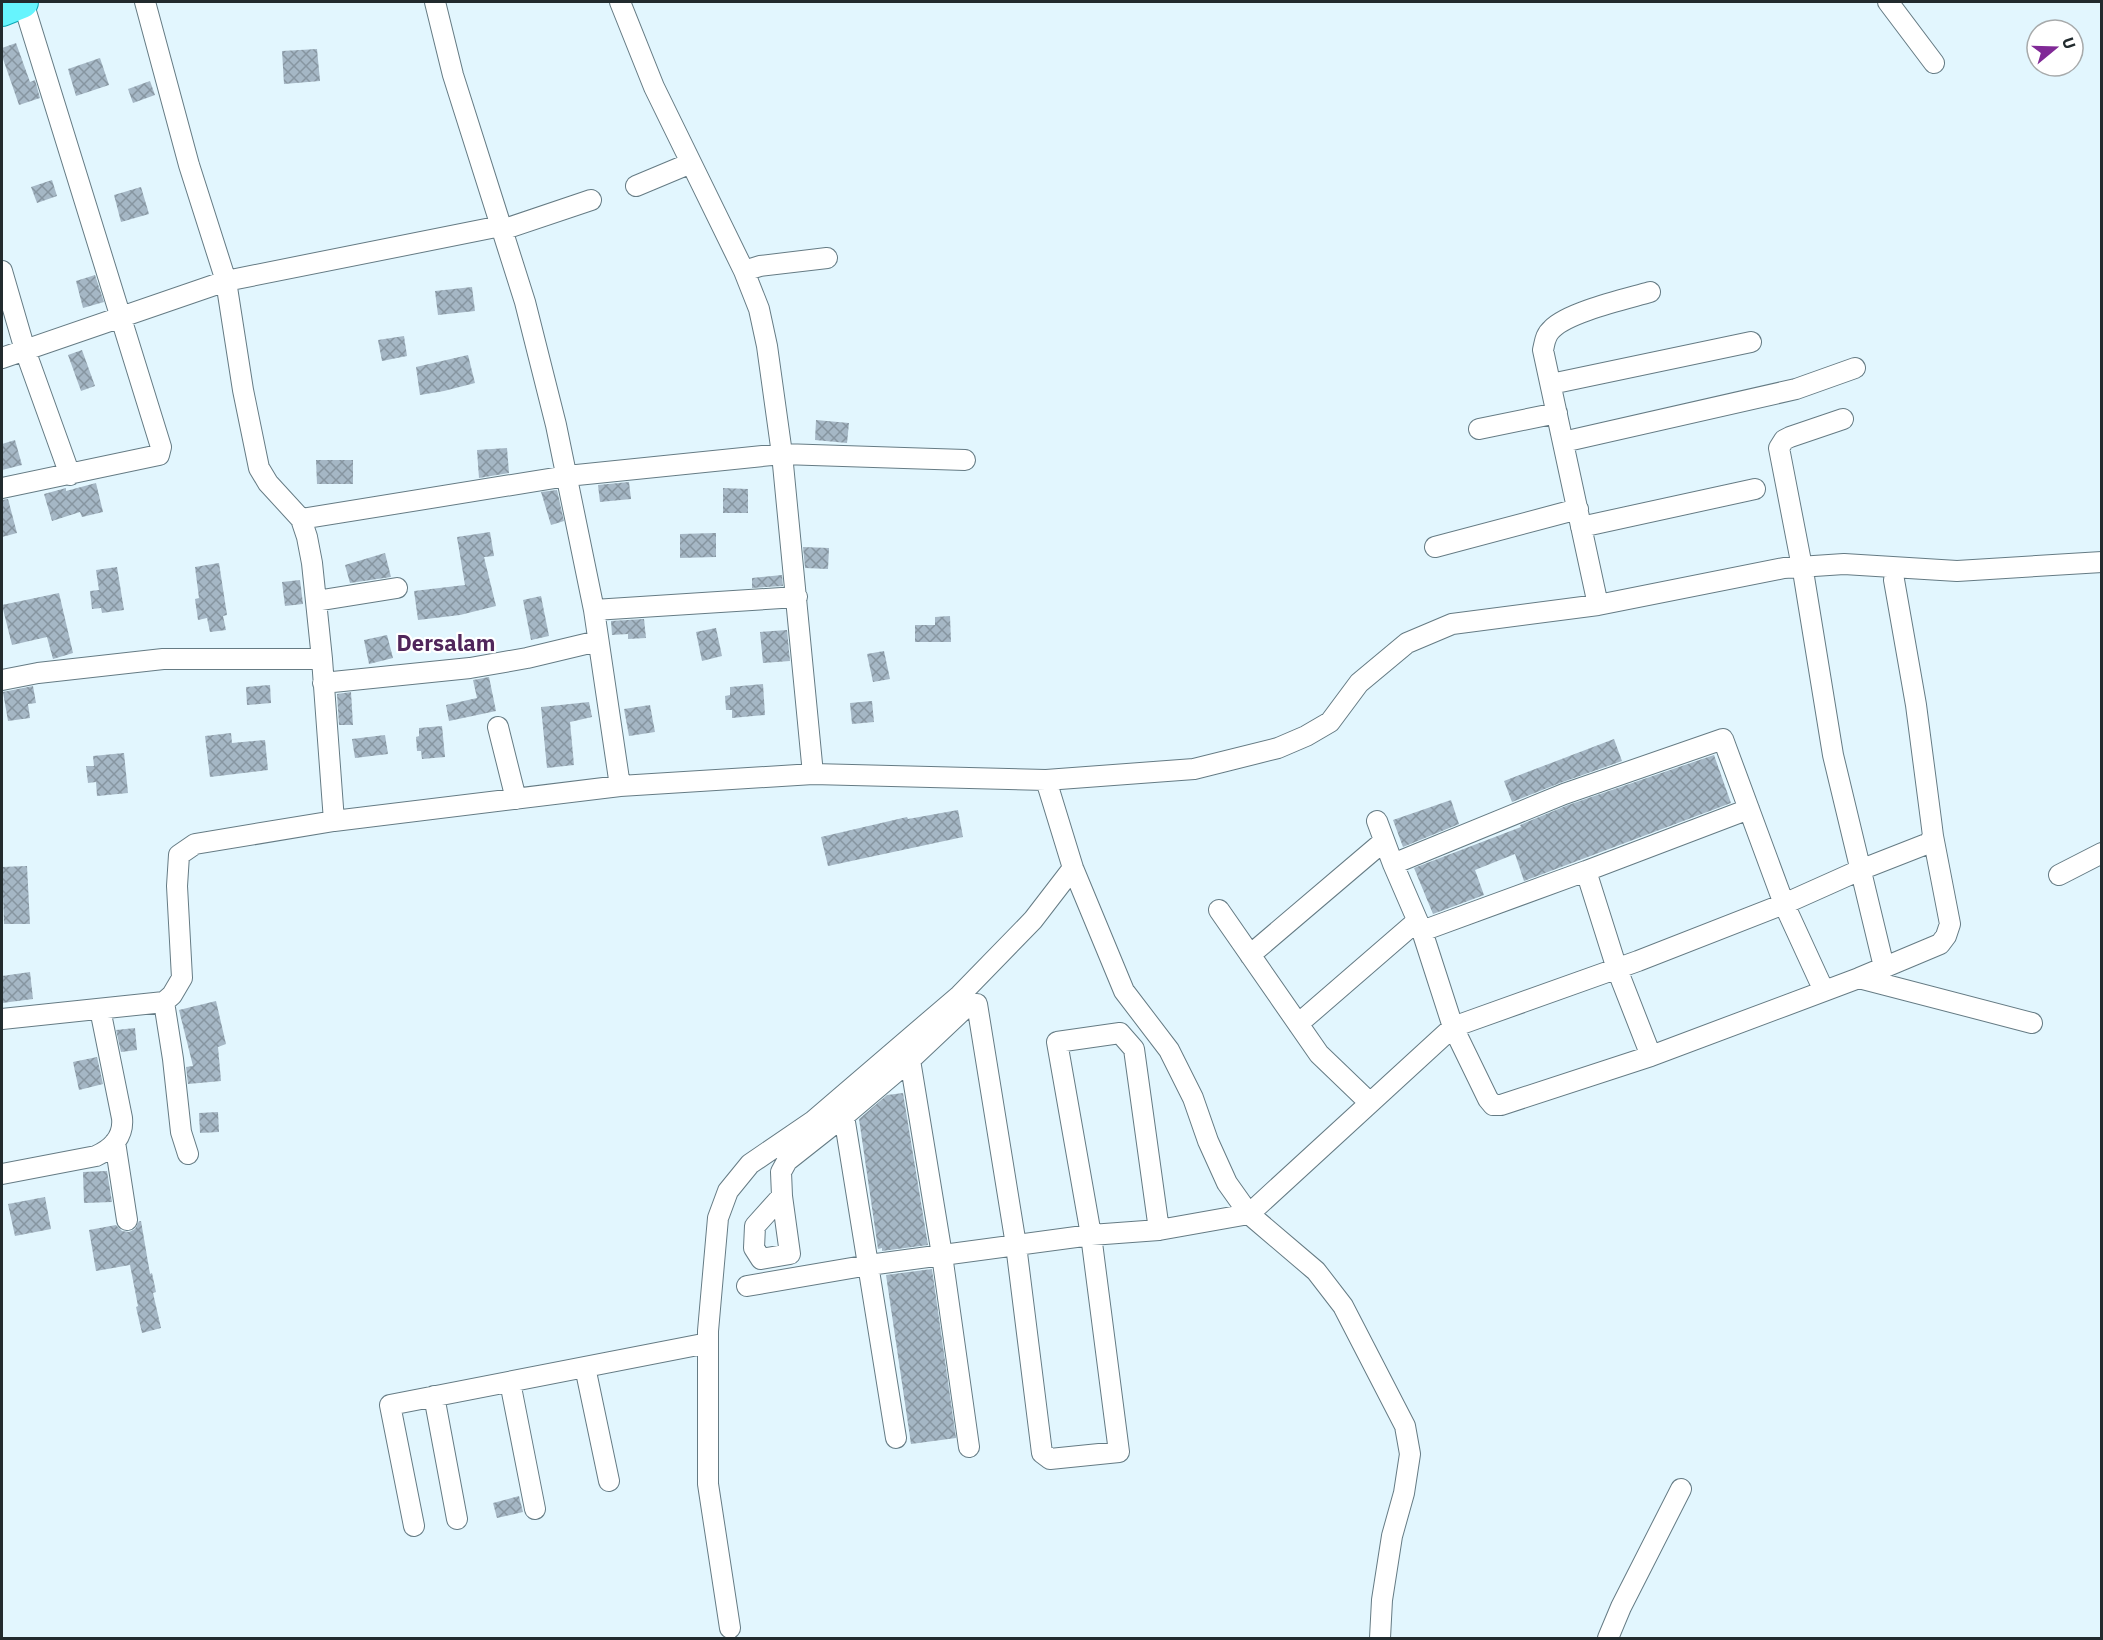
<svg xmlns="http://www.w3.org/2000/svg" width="2103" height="1640" viewBox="0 0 2103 1640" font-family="'IBM Plex Sans',sans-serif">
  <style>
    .building { fill: url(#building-cross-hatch) }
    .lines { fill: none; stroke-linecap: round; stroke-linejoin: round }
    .street-casing { stroke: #657b84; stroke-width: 22 }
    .primary-casing { stroke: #0ca8b4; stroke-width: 34 }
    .street { stroke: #fff; stroke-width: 20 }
    .primary { stroke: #66f4fd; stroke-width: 32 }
    .labels { text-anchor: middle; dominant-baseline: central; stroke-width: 4.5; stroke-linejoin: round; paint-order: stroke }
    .quarter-label { font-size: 22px; font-weight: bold; fill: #50265b; stroke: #fff }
  </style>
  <defs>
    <pattern id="building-cross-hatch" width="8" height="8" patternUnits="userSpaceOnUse" patternTransform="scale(1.5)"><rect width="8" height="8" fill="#a5b7c5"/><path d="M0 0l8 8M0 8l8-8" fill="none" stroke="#8695a0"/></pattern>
  </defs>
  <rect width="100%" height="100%" fill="#e2f6fe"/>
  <!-- building -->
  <path class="building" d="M16,43l14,39 5,-2 5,18 -21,7 -17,-49v-8z
    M317,49l3,32 -36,3 -2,-33z
    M100,58l9,27 -33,11 -8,-27z
    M150,81l5,14 -22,8 -5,-14z
    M52,180l5,16 -20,7 -6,-16z
    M141,187l8,27 -28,8 -7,-27z
    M95,275l9,27 -21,6 -7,-27z
    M472,287l3,24 -37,4 -3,-24z
    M404,336l3,20 -25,5 -4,-21z
    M82,350l13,36 -14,5 -13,-36z
    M468,355l7,28 -31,8 -24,4 -4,-28z
    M816,420l33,3 -2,20 -32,-3z
    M15,440l7,25 -20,5v-26z
    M507,448l2,25 -30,5 -2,-28z
    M316,460h37v24h-36z
    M629,482l2,17 -31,3 -2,-17z
    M96,483l7,29 -21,5 -2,-5 -28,9 -8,-27 22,-6v3z
    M723,488l25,1v24h-25z
    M557,490l7,31 -13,4 -10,-33z
    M8,499l9,34 -15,4v-37z
    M490,532l4,24 -10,1 12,49 -36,9 -42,5 -4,-29 51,-6 -8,-48z
    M716,533v24l-36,1v-24z
    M803,547l26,1 -1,21 -23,-1z
    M385,553l6,24 -41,6 -5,-18z
    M219,563l8,52 -4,1 3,14 -16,2 -3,-14 -9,2 -3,-21 4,-1 -4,-31z
    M117,567l7,43 -22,3 -1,-5 -9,1 -2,-18 9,-1 -3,-20z
    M782,575l1,11 -31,2v-10z
    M300,580l3,24 -18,2 -3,-24z
    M59,593l14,60 -20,6 -6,-22 -35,8 -10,-40z
    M541,596l8,40 -18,4 -8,-40z
    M950,616l1,26h-36v-17h20v-8z
    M644,619l2,19 -18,1v-5l-16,1 -1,-14z
    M716,628l6,28 -20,5 -6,-29z
    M787,630l3,31 -27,2 -3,-31z
    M387,635l6,23 -24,6 -5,-24z
    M884,651l6,28 -17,3 -6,-28z
    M489,677l7,34 -47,10 -3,-16 31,-7 -4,-18z
    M763,684l2,31 -33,3v-8h-6l-1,-14 5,-1v-8z
    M270,685l1,18 -24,2 -1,-18z
    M33,686l3,17 -8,1 2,14 -22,3 -5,-29z
    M351,692l2,33h-14l-2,-31z
    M872,701l2,21 -22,2 -2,-21z
    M589,702l3,15 -22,5 4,43 -27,3 -6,-61z
    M650,705l5,27 -26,4 -5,-27z
    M442,726l3,31 -23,2 -1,-8h-4l-1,-14 3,-1v-8z
    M231,733l1,10 33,-3 3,30 -58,7 -5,-41z
    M385,735l3,19 -33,4 -3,-19z
    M1614,739l8,22 -62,22 -48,19 -8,-21z
    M124,753l4,40 -31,3 -1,-14 -8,1 -2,-17h8l-1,-10z
    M1714,755l17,48 -207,78 -9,-27 -40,16 9,25 -51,19 -19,-46 107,-41 -1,-2 48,-20z
    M1451,800l8,24 -56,23 -10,-27z
    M958,810l5,27 -135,29 -7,-29 86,-20 1,2z
    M27,866l3,58h-26l-2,-57z
    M30,972l3,27 -31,4v-27z
    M216,1001l10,43 -8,3 3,34 -33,3 -2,-17 7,-1 -14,-56z
    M135,1028l2,22 -16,2 -5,-22z
    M97,1057l6,27 -24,6 -6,-28z
    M903,1093l25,152 -46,6v-3l-4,1 -19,-130 28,-24z
    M218,1112l1,20 -19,1 -1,-20z
    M107,1171l5,31 -28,1 -1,-31z
    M45,1197l6,32 -36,7 -7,-32z
    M139,1221h2l9,53 2,-1 4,19 -3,1 8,35 -19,5 -6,-26 2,-1 -8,-41 -34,6 -7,-41 27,-5 6,6 7,1 6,-3z
    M932,1269l24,169 -45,6 -25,-169z
    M519,1496l4,16 -26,6 -4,-15z"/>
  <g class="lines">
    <!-- street casing -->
    <g class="street-casing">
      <path id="street" d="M145,2l44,163 37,116 17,109 16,78 9,15 33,36 6,18 5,26 10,96 12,162
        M435,2l18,73 72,227 31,123 38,185 26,176
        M620,2l34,85 90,184 15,38 8,37 15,108 31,320
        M1888,2l46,61
        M636,186l55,-23
        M502,230l89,-30
        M2,271l23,79 45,125
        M744,271l16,-5 67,-8
        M2,358l224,-77 275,-55
        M1551,384l200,-42
        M1479,429l78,-16
        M1563,442l233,-53 59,-21
        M2,488l152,-32 5,-1 2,-8 -138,-445
        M301,519l266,-43 215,-22 183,6
        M1581,527l174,-38
        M1435,547l143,-38
        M1802,567l-23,-119 5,-8 6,-3 53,-18
        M1804,577l29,178 51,212
        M316,601l81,-13
        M1598,605l-55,-255c2,-8 2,-15 9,-21 16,-17 74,-30 98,-37
        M594,610l203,-13
        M2,680l36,-7 125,-14h159
        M323,683l147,-15 57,-10 71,-17
        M498,727l18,72
        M1377,821l16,43 29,67 31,96 35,72 5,6h8l150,-49 208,-78 81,-34 6,-8 4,-12 -17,-88
        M1393,864l171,-70 159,-55 61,165 40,87
        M1586,871l163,-62
        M2059,875l43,-22
        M1219,910l100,144 51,49
        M1422,931l164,-60 31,98 34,87
        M1250,955l134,-114
        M1859,978l173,45
        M164,1002l9,57 8,73 7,22
        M2,1019l162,-17 8,-7 10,-17 -5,-92 2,-31 16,-11 139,-23 286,-35 193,-12 233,6
        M1298,1024l119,-103
        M844,1116l66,-56
        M115,1142l12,78
        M2,1174l94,-18c16,-7 28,-20 26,-38l-22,-109
        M782,1196l-27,30 -1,22 7,11 29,-5 -8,-58 -1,-24 6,-11 57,-45 52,322
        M747,1286l122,-21 222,-30 68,-5 90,-16 204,-187 185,-66 146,-57 76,-34 69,-27 4,-7 -2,-16 -15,-115 -22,-125
        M585,1367l24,114
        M510,1382l25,127
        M434,1396l23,123
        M969,1447l-27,-192 -32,-195 52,-49 9,-7h6l39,241 26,208 8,6 69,-7 -28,-217 -34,-193 63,-9 14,16 25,181
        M414,1526l-24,-121 318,-62
        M730,1628l-22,-144v-153l10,-113 10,-27 22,-27 63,-43 147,-126 73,-75 40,-52
        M1380,1638l2,-38 10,-64 12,-43 6,-39 -5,-28 -62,-120 -27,-35 -67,-57 -22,-31 -19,-42 -15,-43 -24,-48 -45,-59 -51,-123 -27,-88 148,-11 84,-21 28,-12 24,-14 29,-39 48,-40 45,-19 146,-19 186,-37 60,-4 113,7 145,-9
        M1608,1638l13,-31 60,-118"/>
    </g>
    <!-- primary casing -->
    <g class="primary-casing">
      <path id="primary" d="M2,10l20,-8"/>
    </g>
    <!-- street -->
    <use href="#street" class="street"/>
    <!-- primary -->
    <use href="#primary" class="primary"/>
  </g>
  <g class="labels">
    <!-- quarter labels -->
    <g class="quarter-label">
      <text x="446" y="642">Dersalam</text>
    </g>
  </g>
  <!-- border -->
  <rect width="2103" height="1640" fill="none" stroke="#222b2e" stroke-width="6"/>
  <!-- north arrow -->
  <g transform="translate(2055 48) rotate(71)"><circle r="28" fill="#ffffff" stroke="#a7aaab" stroke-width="1.5"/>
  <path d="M0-4.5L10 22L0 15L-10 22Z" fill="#802996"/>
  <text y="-9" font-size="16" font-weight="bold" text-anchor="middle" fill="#222b2e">U</text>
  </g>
</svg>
